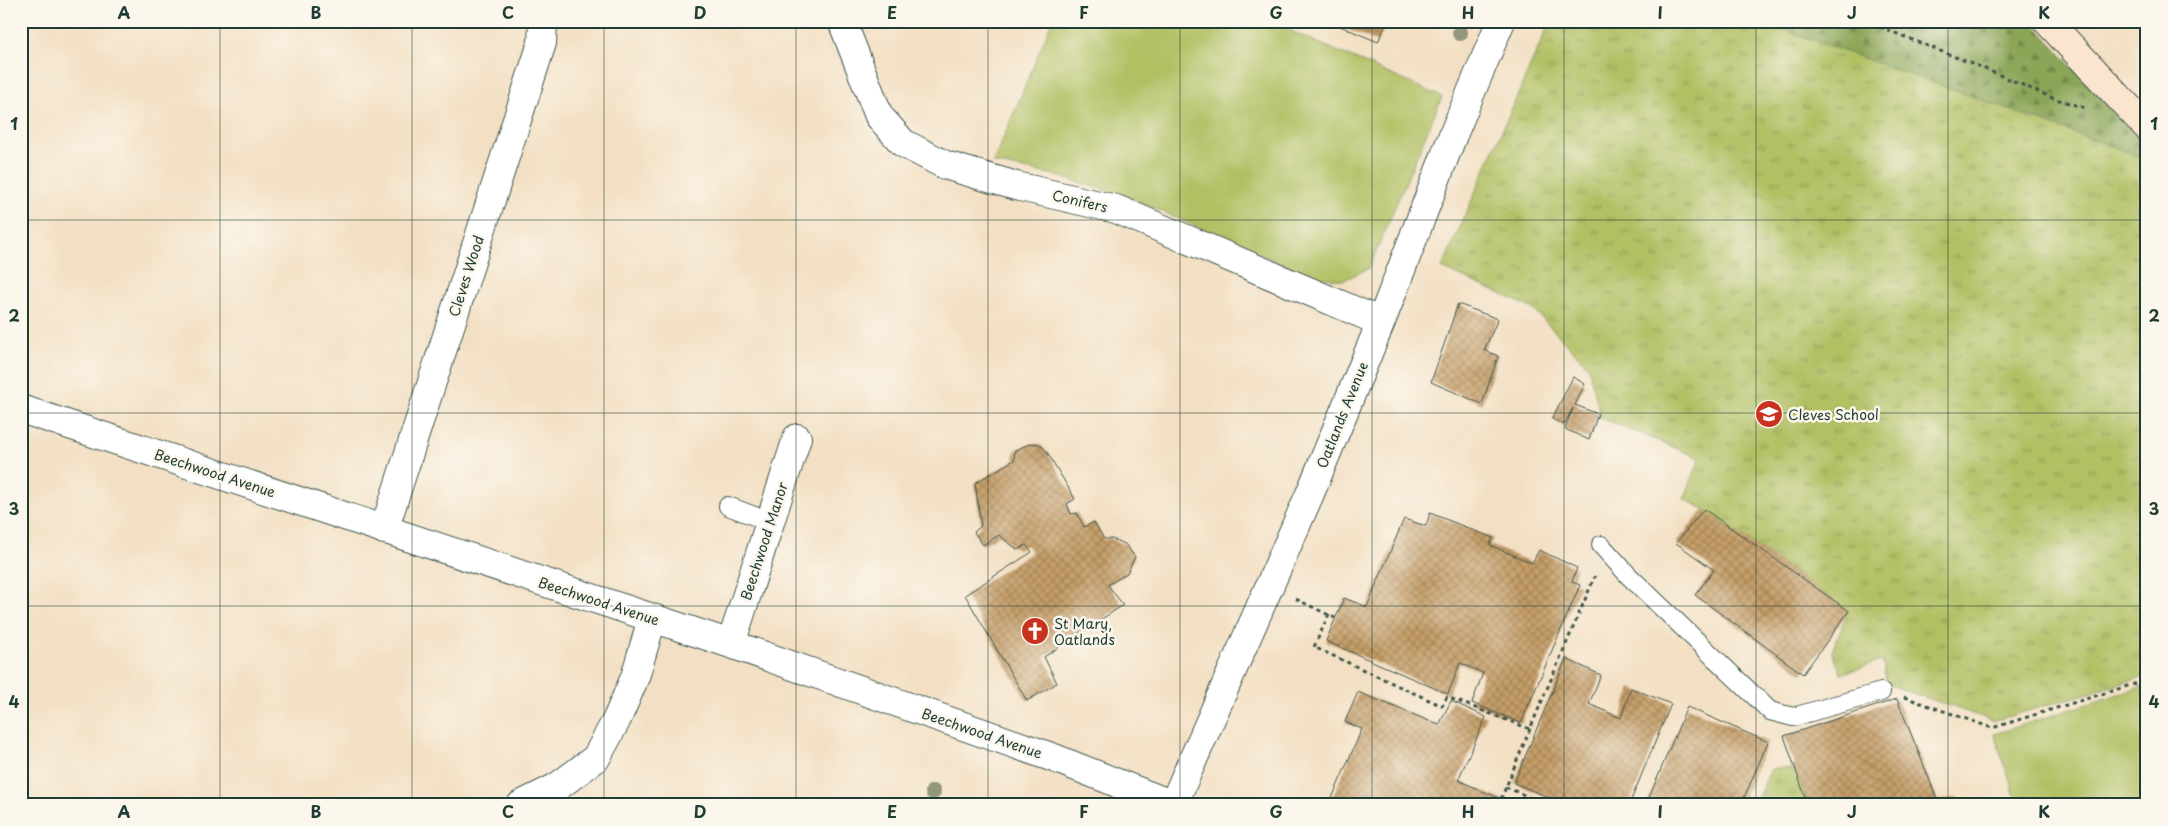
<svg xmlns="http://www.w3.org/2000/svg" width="2168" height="826" viewBox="0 0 2168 826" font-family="'Playpen Sans',sans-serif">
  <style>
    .green { fill: #b1c063; stroke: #687e4c }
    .forest { fill: url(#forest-firs); stroke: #567246 }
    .park { fill: url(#park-tufts); stroke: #687e4c }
    .building { fill: url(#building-cross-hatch) }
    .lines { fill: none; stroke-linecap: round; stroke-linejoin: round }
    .lane-casing { stroke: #3f554a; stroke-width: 20 }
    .street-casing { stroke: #3f554a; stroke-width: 30 }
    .secondary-casing { stroke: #3f554a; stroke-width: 30 }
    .path { stroke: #3f554a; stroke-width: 3; stroke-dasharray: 4 4; stroke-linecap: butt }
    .lane { stroke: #fff; stroke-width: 18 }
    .street { stroke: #fff; stroke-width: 28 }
    .secondary { stroke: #fce5cf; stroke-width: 28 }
    .tree { fill: #93987b }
    .grid { fill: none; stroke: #1f3d34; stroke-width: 1; stroke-opacity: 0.55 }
    .labels { text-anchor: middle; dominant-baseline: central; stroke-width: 5; stroke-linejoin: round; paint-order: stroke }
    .street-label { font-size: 14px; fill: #1f3d34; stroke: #fbf7ec }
    .poi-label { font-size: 14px; fill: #1f3d34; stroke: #fbf7ec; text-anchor: start }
    .neatline { fill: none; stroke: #1f3d34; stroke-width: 2 }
    .grid-label { font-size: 16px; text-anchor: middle; font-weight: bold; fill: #1f3d34 }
  </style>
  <defs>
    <pattern id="forest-firs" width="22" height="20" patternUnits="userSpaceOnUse" patternTransform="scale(1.25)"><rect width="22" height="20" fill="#8ca659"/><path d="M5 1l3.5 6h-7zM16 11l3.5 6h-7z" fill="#72884a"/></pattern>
    <pattern id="park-tufts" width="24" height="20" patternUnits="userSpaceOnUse" patternTransform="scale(1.25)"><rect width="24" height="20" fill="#b1c063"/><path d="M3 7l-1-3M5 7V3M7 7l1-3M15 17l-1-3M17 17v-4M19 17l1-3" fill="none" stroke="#8f9d52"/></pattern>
    <pattern id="building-cross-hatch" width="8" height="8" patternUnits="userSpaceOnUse" patternTransform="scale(1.25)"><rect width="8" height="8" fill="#c69e68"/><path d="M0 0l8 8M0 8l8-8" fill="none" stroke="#a08256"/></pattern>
  </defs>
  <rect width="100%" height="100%" fill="#fbf7ec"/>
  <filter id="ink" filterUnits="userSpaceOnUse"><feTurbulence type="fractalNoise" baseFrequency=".02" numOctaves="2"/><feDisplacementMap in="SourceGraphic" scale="10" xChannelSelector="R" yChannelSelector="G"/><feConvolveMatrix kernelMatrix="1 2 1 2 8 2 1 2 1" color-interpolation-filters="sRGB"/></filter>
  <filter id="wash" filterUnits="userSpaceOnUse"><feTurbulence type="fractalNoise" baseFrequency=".0096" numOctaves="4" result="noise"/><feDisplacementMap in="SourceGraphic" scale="20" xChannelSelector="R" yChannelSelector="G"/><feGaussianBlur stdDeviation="1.12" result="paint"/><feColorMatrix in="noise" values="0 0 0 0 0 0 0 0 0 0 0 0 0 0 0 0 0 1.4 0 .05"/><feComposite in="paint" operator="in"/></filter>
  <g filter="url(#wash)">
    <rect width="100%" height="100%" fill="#f3e0c4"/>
    <!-- green -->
    <path class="green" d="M1052,21h216l174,76 -73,171 -25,12 -31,-3 -182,-79 -77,-23 -61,-12z
      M2147,685v120h-129l-24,-71z"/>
    <!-- forest -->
    <path class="forest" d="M1759,21h272l116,128v10z"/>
    <!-- park -->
    <path class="park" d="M1550,21h209l388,138v517l-154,45 -106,-37 -5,-23 -41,13 -9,-23 16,-40 -144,-102 -20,-10 16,-41 -99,-40 -13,-52 -56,-58 -90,-40z
      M1795,768l13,37h-54l17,-36z"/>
    <g id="blocks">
      <!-- building -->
      <path class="building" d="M1328,21h59l-9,21z
        M1458,304l40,15 -14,31 14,6 -16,48 -51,-22z
        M1573,377l12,7 -10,21 23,9 -9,26 -24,-11 8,-21 -9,17 -12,-6z
        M1032,443l8,1 7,8 28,47 -8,5 4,10 6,-1 7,14 10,-5 10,17h8l13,5 10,13 -8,16 -19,12 15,20 -79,52 13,26 -30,18 -62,-106 67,-43 -6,-7 -8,5 -19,-15 -16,10 -9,-13 7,-6 -6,-43 39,-23 1,-10z
        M1704,509l145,102 -46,63 -108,-79 19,-25 -38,-27z
        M1430,513l63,25 -3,7 42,18 7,-13 38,18 -5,14 8,3 -59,138 -49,-20 11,-30 -23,-10 -12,31 -122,-53 18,-43 23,9 37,-88 22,7z
        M1566,659l35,16 -12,29 32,14 10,-30 40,16 -42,101h-62l-53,-22z
        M1358,692l81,33 12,-24 35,16 -28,63 56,25h-185l33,-76 -17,-7z
        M1897,699l41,102 19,-4 2,8h-151l-24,-69z
        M1687,707l81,35 -27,63h-95z"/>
    </g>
  </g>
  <g filter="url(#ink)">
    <use href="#blocks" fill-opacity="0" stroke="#3f554a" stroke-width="1"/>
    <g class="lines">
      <!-- lane casing -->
      <g class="lane-casing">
        <path id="lane" d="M728,506l42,16
          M1601,545l28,31 141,135 23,6 88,-25"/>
      </g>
      <!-- street casing -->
      <g class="street-casing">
        <path id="street" d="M842,21l37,95 24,27 42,22 71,21 100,23 265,113
          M21,409l710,235 323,114 119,47
          M384,530l158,-487 1,-22
          M731,644l66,-206
          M521,805l36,-18 39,-29 21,-39 18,-42 17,-58
          M1173,805l136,-309 72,-174 72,-187 48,-114"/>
      </g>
      <!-- secondary casing -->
      <g class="secondary-casing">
        <path id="secondary" d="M2047,21l100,106"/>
      </g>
      <!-- path -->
      <path class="path" d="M1865,21l118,47 70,30 35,11
        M1296,599l39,19
        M1329,614l-15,33 128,59 5,-9 83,32 65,-153
        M1904,697l88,31 155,-48
        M1506,787l40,18
        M1501,799l29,-70"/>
      <!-- lane -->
      <use href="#lane" class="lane"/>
      <!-- street -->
      <use href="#street" class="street"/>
      <!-- secondary -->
      <use href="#secondary" class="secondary"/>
    </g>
    <!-- trees -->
    <g class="tree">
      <circle cx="1460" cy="33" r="8"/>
      <circle cx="933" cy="792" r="8"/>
    </g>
  </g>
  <!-- grid -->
  <path class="grid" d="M220,21v784M412,21v784M604,21v784M796,21v784M988,21v784M1180,21v784M1372,21v784M1564,21v784M1756,21v784M1948,21v784M21,220h2126M21,413h2126M21,606h2126"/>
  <!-- icons -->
  <defs>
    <g id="school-disc" transform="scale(1.4375)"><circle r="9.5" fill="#c8321e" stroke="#fbf7ec"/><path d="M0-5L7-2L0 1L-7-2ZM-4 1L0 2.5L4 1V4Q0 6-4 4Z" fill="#fff"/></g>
    <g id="church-disc" transform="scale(1.4375)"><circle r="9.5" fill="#c8321e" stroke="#fbf7ec"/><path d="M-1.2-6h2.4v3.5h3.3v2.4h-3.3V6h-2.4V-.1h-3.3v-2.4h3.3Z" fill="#fff"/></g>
  </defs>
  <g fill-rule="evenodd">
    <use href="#school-disc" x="1769" y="414"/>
    <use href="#church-disc" x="1035" y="631"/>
  </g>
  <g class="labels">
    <!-- street labels -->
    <g class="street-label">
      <text transform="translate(1080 201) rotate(13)">Conifers</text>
      <text transform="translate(466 276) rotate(-72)">Cleves Wood</text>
      <text transform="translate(1342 415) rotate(-68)">Oatlands Avenue</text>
      <text transform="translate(215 473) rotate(18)">Beechwood Avenue</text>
      <text transform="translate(764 541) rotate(-72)">Beechwood Manor</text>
      <text transform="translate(599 601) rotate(18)">Beechwood Avenue</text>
      <text transform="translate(982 733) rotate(19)">Beechwood Avenue</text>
    </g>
    <!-- poi labels -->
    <g class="poi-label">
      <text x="1788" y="414">Cleves School</text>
      <text x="1054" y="623">St Mary,<tspan x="1054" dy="16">Oatlands</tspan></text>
    </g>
  </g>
  <!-- margin -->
  <rect width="2168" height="826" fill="none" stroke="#fbf7ec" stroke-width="55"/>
  <rect x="28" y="28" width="2112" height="770" class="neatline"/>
  <g class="grid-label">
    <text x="124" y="19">A</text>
    <text x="316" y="19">B</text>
    <text x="508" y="19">C</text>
    <text x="700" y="19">D</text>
    <text x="892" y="19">E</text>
    <text x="1084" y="19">F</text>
    <text x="1276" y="19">G</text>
    <text x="1468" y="19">H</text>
    <text x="1660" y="19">I</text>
    <text x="1852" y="19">J</text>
    <text x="2044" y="19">K</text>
    <text x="14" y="130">1</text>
    <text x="2154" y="130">1</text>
    <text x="14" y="322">2</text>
    <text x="2154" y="322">2</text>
    <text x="14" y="515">3</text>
    <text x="2154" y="515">3</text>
    <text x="14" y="708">4</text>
    <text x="2154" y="708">4</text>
    <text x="124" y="818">A</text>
    <text x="316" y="818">B</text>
    <text x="508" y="818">C</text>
    <text x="700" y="818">D</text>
    <text x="892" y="818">E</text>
    <text x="1084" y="818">F</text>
    <text x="1276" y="818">G</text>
    <text x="1468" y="818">H</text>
    <text x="1660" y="818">I</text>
    <text x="1852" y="818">J</text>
    <text x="2044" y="818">K</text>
  </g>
</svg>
